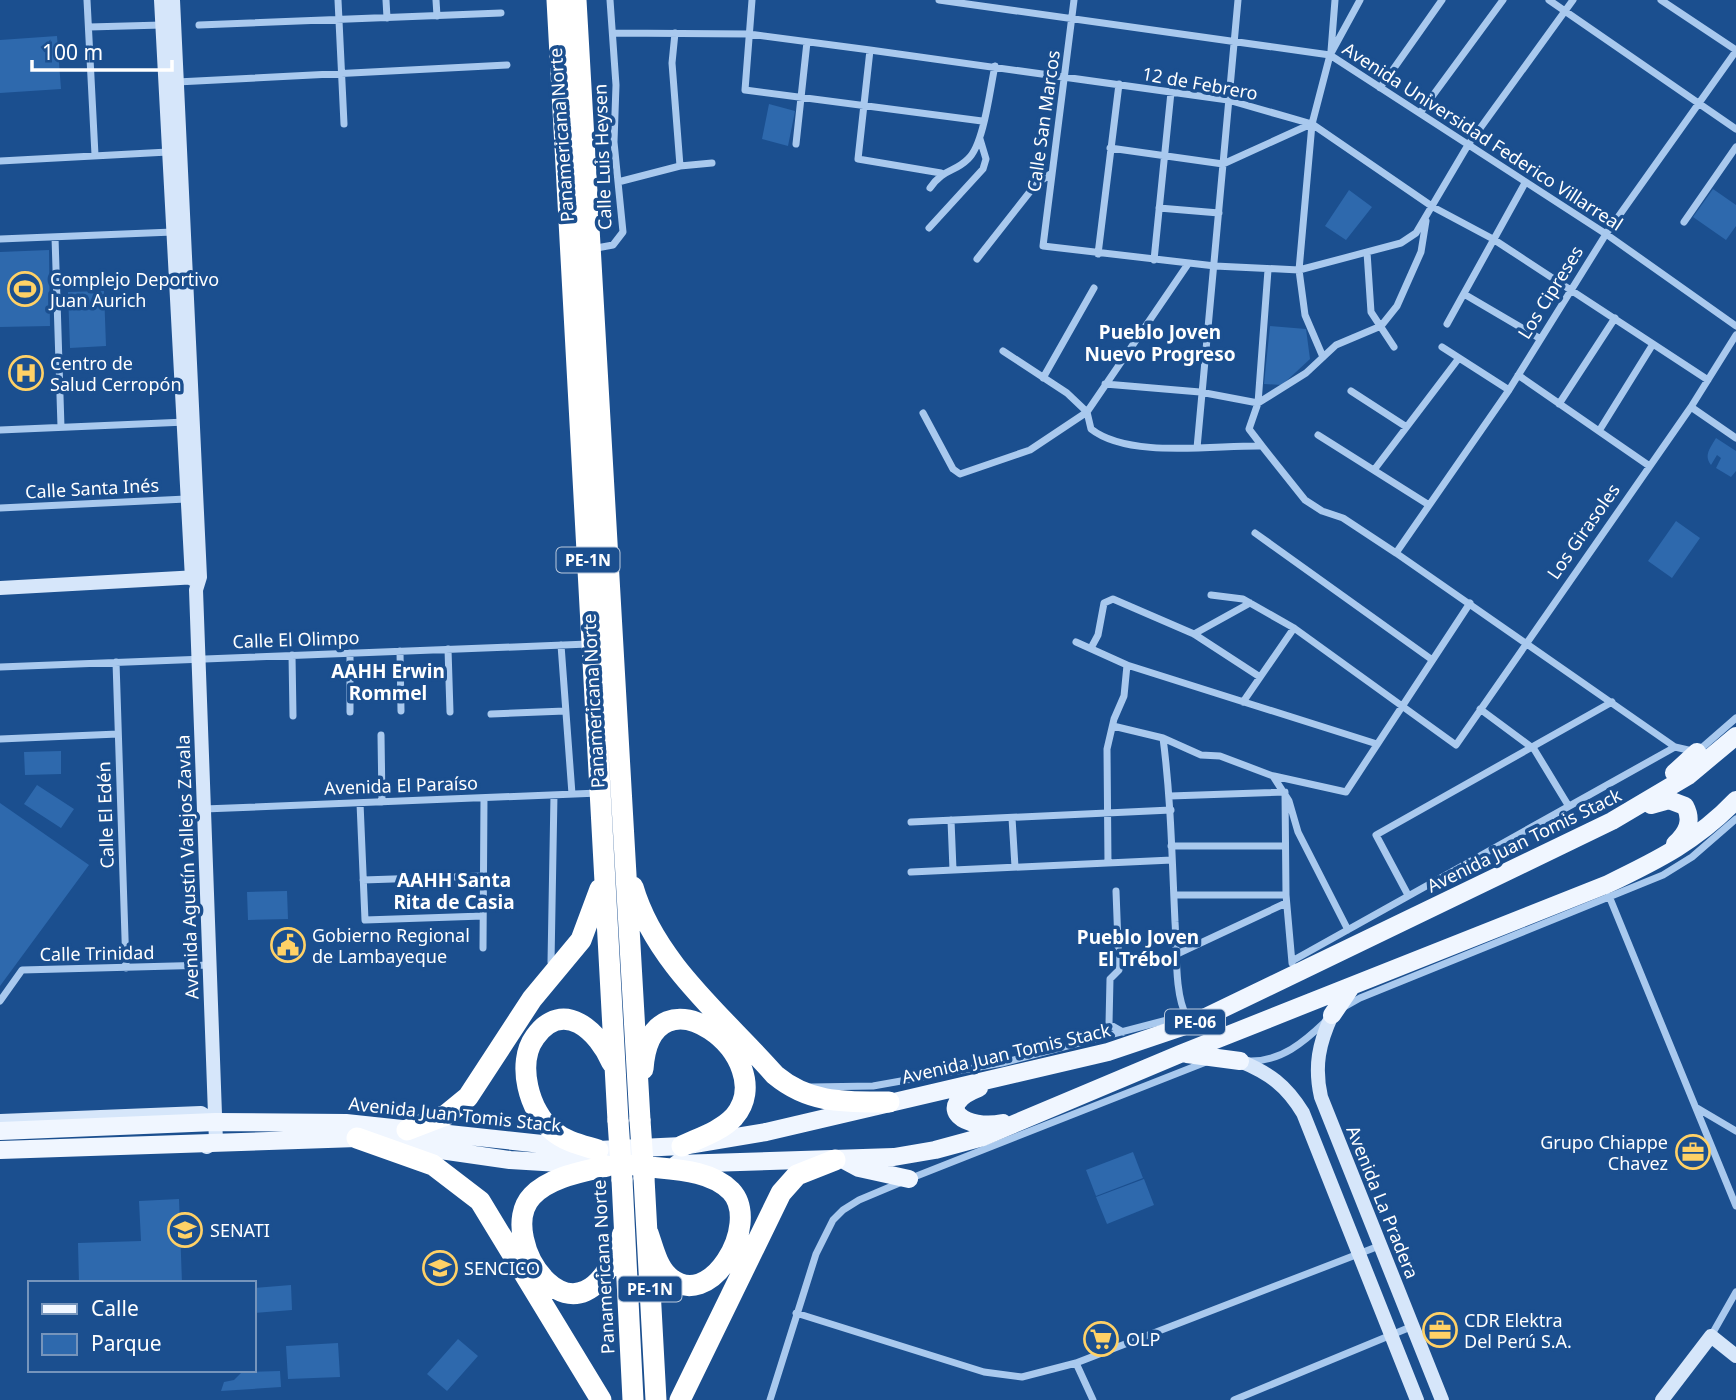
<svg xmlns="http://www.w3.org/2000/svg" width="1736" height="1400" viewBox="0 0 1736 1400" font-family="'Noto Sans',sans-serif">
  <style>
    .green { fill: #2e69ad }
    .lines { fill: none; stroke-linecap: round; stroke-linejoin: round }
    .street { stroke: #a9c9ee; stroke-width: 7 }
    .secondary { stroke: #d6e6fa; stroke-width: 14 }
    .primary { stroke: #f0f6ff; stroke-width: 18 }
    .highway { stroke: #fff; stroke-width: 21 }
    .highway-bridge { stroke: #fff; stroke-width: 21 }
    .labels { text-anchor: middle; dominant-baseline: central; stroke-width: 7; stroke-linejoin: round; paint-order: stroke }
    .shield { fill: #1b4f8f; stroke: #bbcadd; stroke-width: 2 }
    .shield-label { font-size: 16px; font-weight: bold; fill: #fff }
    .street-label { font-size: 18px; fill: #fff; stroke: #1b4f8f }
    .poi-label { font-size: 18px; fill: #fff; stroke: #1b4f8f; text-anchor: start }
    .neighbourhood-label { font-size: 19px; font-weight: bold; fill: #fff; stroke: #1b4f8f }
  </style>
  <rect width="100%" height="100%" fill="#1b4f8f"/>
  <!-- green -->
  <path class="green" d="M57,36l4,53 -61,4v-53z
    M769,104l26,7 -7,35 -26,-7z
    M1713,189l23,16v21l-10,14 -33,-23z
    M1349,190l23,17 -26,33 -21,-14z
    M49,250l1,76 -50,1v-75z
    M104,291l2,55 -36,2 -2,-56z
    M1270,326l36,3 4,30 -28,26 -18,-1z
    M1716,438l20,13v20l-5,6 -15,-9 5,-10 -4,-3 -6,10c-8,-10 0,-18 5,-27z
    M1676,521l24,17 -28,40 -24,-17z
    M61,751v23l-36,1 -1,-23z
    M37,785l37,24 -13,19 -37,-24z
    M0,803l89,62 -89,121z
    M287,891l1,28 -40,1 -1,-28z
    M1133,1152l10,26 -47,18 -10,-26z
    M1144,1179l10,26 -47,19 -11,-27z
    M179,1199l3,84h-103l-1,-40 63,-2 -2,-40z
    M291,1285l1,25 -38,3v-25z
    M458,1339l20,17 -31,35 -20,-17z
    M338,1343l2,34 -52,2 -2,-33z
    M280,1371l1,16 -60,4 3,-9 10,-2 8,-8z"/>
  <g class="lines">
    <!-- street -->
    <path class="street" d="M87,0l8,155
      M338,0l6,124
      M386,0l1,18
      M436,0l1,16
      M752,0l-7,90 237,31
      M939,0l391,55 276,179 130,92
      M1074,0l-31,246 172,20 84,4 102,-27 15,-10 52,-88 105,-145
      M1549,0l187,129
      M1661,0l75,50
      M199,25l302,-12
      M89,27l73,-2
      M613,33l136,1 121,16 358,50 84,24 121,83 60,32 215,141
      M675,33l-3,30 8,103
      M870,50l-12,109 83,14
      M1331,51l4,-51
      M177,82l330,-17
      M1380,88l62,-88
      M1420,113l83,-113
      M796,144l11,-102
      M1110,148l113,16 88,-40
      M0,161l168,-9
      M618,182l62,-16 32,-3
      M930,188c14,-20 24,-15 38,-29 16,-14 22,-71 27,-93
      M1159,208l60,5
      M1684,222l52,-75
      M929,228l54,-59 3,-10 -6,-20
      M55,237l6,190
      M0,239l173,-7
      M591,249l22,-4 10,-13 -9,-90 2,-57 -6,-85
      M1367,252l4,60 23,35
      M1098,254l21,-170
      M977,259l59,-75 16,-11
      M1154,260l17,-168
      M1464,294l75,44
      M1447,324l78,-141
      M1442,347l67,43
      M1003,351l64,42 20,19 4,17c38,30 124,16 171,17l43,54 17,11 21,7 53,35 279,194 22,5 39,-34
      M1323,357l-18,-42 -6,-45 13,-146 18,-69 30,-55
      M1518,375l130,90
      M1043,378l51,-90
      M1105,384l95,8 58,11 48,-30 30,-28 45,-19 16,-20 24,-54 5,-31
      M1351,391l54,35
      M1559,404l56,-86
      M1691,407l45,31
      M923,413l30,56 7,5 70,-24 57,-38 101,-148
      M0,430l186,-8
      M1599,431l54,-87
      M1318,435l111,70
      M1262,446l-13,-17 9,-26 10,-133
      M1197,448l41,-448
      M1374,470l85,-112
      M0,508l186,-9
      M1255,533l176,126
      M1396,553l113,-163 97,-156 130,-183
      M1211,595l32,4 51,29 162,117 235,-338 45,-72
      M1194,634l56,-31
      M1076,642l51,23 -3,31 -10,23 -7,30 1,114
      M561,645l11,149
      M1091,648l7,-13 6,-32 9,-4 81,35 66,43
      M448,649l2,63
      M400,651l1,60
      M350,653v59
      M292,655l1,61
      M116,662l10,306
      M1127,665l250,79
      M0,667l588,-23
      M1243,702l51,-74
      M1480,709l54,40 34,56
      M491,714l74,-3
      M1113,726l50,12 38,17 19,1 53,20 16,25 9,31 50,98
      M381,735l1,67
      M1163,738c8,61 9,122 12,184 2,26 -1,73 12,95
      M0,739l118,-5
      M1274,776l72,16 124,-189
      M1170,796l115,-4 1,103 6,68
      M360,803l5,117 118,-4
      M204,809l395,-16
      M1012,818l3,49
      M951,820l2,50
      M911,822l260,-12
      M1171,846h114
      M911,872l261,-12
      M363,880l120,-4
      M1116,891l3,79 -9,9 -1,45 14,8
      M1174,895h112
      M1408,895l-32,-60 236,-133
      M1609,896l127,310
      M483,948l1,-150
      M1177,954l109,-51
      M1292,961l383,-214
      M551,962l3,-167
      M0,1001l22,-31 189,-5
      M1344,1007l16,-9 303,-123 29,-18 44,-38
      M1249,1061c32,1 55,-19 77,-40
      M811,1087l62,-1 129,-23 184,-48
      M1697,1108l39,23
      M796,1313l188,59 38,5 54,-14 303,-117
      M1711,1336l25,-44
      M1076,1363l17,37
      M770,1400l46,-146 17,-34 10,-10 16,-10 50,-21 297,-117
      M1234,1400l179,-74"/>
    <!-- secondary -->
    <path class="secondary" d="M161,0l31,579
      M173,0l27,577 -4,13 20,552 -9,5
      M0,588l198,-11
      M1332,1015c-13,28 -18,51 -11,82l121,303
      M1240,1061c29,12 46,24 63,52l114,287
      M0,1121l201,-8 14,9
      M1662,1400l49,-64 25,20"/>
    <!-- primary -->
    <path class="primary" d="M1674,773l23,-21
      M1651,805l18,-5 16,6c8,15 2,27 -10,38
      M1332,1015l19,-28
      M1187,1054l53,7
      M979,1088c-48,19 -13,43 24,35
      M0,1131l215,-9 131,1 252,27 84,-4 84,-14 342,-80 83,-28 421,-203 76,-45 48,-40
      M0,1150l357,-12 153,22 83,5
      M846,1161l13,7 50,11
      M677,1164l217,-7 41,-7 48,-13 197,-83 428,-170c50,-24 90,-44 128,-84"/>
    <!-- highway -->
    <path class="highway" d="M557,0l61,1121
      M576,0l64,1120
      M633,887c22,76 92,131 142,188 35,29 70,27 114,27
      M643,1069c8,-111 141,-10 91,48 -13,14 -35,21 -52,29
      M407,1130l39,-15 22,-18 64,-98 49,-59 19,-51
      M357,1138l76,27 47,36 121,199
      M598,1150c-16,-5 -32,-8 -45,-19 -24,-19 -37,-68 -18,-94 28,-40 64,-5 77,26
      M634,1165c30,5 74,2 97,26 31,33 -22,124 -63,85 -11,-10 -15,-29 -20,-43
      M607,1166c-25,6 -57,11 -75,30 -40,42 49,174 91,37
      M644,1178l12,222
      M622,1180l11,220
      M680,1400l101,-207 16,-18 38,-15"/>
    <!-- highway-bridge -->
    <path class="highway-bridge" d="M640,1120l4,58
      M618,1121l4,59"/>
  </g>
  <!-- icons -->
  <defs>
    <g id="stadium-ring" transform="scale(1.75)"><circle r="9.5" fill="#1b4f8f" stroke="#ffd166" stroke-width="1.5"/><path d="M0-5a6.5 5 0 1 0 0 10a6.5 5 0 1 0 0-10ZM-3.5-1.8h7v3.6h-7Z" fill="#ffd166"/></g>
    <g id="hospital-ring" transform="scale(1.75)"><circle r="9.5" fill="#1b4f8f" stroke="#ffd166" stroke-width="1.5"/><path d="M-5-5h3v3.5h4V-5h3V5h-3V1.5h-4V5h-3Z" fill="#ffd166"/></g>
    <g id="civic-ring" transform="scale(1.75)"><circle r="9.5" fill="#1b4f8f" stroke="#ffd166" stroke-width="1.5"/><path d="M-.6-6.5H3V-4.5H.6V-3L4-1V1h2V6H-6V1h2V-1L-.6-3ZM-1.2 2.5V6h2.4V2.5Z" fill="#ffd166"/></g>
    <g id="office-ring" transform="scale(1.75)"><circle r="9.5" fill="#1b4f8f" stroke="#ffd166" stroke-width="1.5"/><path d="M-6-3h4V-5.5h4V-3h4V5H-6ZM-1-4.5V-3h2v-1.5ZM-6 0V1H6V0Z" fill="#ffd166"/></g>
    <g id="university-ring" transform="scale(1.75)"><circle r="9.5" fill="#1b4f8f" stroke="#ffd166" stroke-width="1.5"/><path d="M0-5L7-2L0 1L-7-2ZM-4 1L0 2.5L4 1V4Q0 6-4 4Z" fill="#ffd166"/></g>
    <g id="supermarket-ring" transform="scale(1.75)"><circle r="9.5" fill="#1b4f8f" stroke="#ffd166" stroke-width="1.5"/><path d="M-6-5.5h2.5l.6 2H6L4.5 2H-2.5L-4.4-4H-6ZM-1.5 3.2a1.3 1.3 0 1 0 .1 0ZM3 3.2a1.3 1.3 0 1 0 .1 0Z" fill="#ffd166"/></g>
  </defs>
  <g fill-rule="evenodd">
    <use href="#stadium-ring" x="25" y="289"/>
    <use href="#hospital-ring" x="26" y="373"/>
    <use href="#civic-ring" x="288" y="945"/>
    <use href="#office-ring" x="1693" y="1152"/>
    <use href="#university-ring" x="185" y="1230"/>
    <use href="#university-ring" x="440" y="1268"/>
    <use href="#office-ring" x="1440" y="1330"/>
    <use href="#supermarket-ring" x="1101" y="1339"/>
  </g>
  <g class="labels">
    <!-- shield labels -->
    <g class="shield">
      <rect x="556.5" y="547.5" width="63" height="25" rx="5"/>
      <rect x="1165" y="1009.5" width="60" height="25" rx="5"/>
      <rect x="618.5" y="1276.5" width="63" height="25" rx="5"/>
    </g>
    <g class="shield-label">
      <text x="588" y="560">PE-1N</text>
      <text x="1195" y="1022">PE-06</text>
      <text x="650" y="1289">PE-1N</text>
    </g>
    <!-- street labels -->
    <g class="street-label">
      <text transform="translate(1200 83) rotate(10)">12 de Febrero</text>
      <text transform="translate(1043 121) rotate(-82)">Calle San Marcos</text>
      <text transform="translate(561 135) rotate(-94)">Panamericana Norte</text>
      <text transform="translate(1483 136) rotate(33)">Avenida Universidad Federico Villarreal</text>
      <text transform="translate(602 157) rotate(-92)">Calle Luis Heysen</text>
      <text transform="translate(1550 292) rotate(-58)">Los Cipreses</text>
      <text transform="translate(92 488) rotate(-3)">Calle Santa Inés</text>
      <text transform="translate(1583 531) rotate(-55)">Los Girasoles</text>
      <text transform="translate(296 639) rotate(-2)">Calle El Olimpo</text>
      <text transform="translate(593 701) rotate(-93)">Panamericana Norte</text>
      <text transform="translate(401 785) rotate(-2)">Avenida El Paraíso</text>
      <text transform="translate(105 815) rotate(-92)">Calle El Edén</text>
      <text transform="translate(1524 840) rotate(-26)">Avenida Juan Tomis Stack</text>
      <text transform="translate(187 867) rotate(-92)">Avenida Agustín Vallejos Zavala</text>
      <text transform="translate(97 953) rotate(-1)">Calle Trinidad</text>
      <text transform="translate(1006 1053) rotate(-13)">Avenida Juan Tomis Stack</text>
      <text transform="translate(455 1114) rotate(6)">Avenida Juan Tomis Stack</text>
      <text transform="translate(1383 1202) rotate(68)">Avenida La Pradera</text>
      <text transform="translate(603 1267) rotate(-93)">Panamericana Norte</text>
    </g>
    <!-- poi labels -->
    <g class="poi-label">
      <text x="50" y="279">Complejo Deportivo<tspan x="50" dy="21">Juan Aurich</tspan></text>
      <text x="50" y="363">Centro de<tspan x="50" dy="21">Salud Cerropón</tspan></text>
      <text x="312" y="935">Gobierno Regional<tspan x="312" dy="21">de Lambayeque</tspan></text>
      <text x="1668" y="1142" text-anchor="end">Grupo Chiappe<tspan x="1668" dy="21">Chavez</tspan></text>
      <text x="210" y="1230">SENATI</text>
      <text x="464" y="1268">SENCICO</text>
      <text x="1464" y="1320">CDR Elektra<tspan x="1464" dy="21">Del Perú S.A.</tspan></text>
      <text x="1126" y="1339">OLP</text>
    </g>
    <!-- neighbourhood labels -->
    <g class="neighbourhood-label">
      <text x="1160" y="332">Pueblo Joven<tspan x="1160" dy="22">Nuevo Progreso</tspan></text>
      <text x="388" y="671">AAHH Erwin<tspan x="388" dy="22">Rommel</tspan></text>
      <text x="454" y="880">AAHH Santa<tspan x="454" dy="22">Rita de Casia</tspan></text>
      <text x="1138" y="937">Pueblo Joven<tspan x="1138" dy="22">El Trébol</tspan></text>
    </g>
  </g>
  <!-- legend -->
  <rect x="28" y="1281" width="228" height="91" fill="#1b4f8f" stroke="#7695bc" stroke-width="2"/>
  <rect x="42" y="1304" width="35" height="10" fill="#f0f6ff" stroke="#7695bc" stroke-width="2"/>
  <text x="91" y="1316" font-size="21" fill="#ffffff">Calle</text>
  <rect x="42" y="1334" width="35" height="21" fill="#2e69ad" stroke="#7695bc" stroke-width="2"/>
  <text x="91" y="1351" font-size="21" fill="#ffffff">Parque</text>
  <!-- scale -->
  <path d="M32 60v10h140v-10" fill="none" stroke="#ffffff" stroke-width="3.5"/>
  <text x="42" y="60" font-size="21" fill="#ffffff" stroke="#1b4f8f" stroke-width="5" paint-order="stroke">100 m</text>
</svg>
